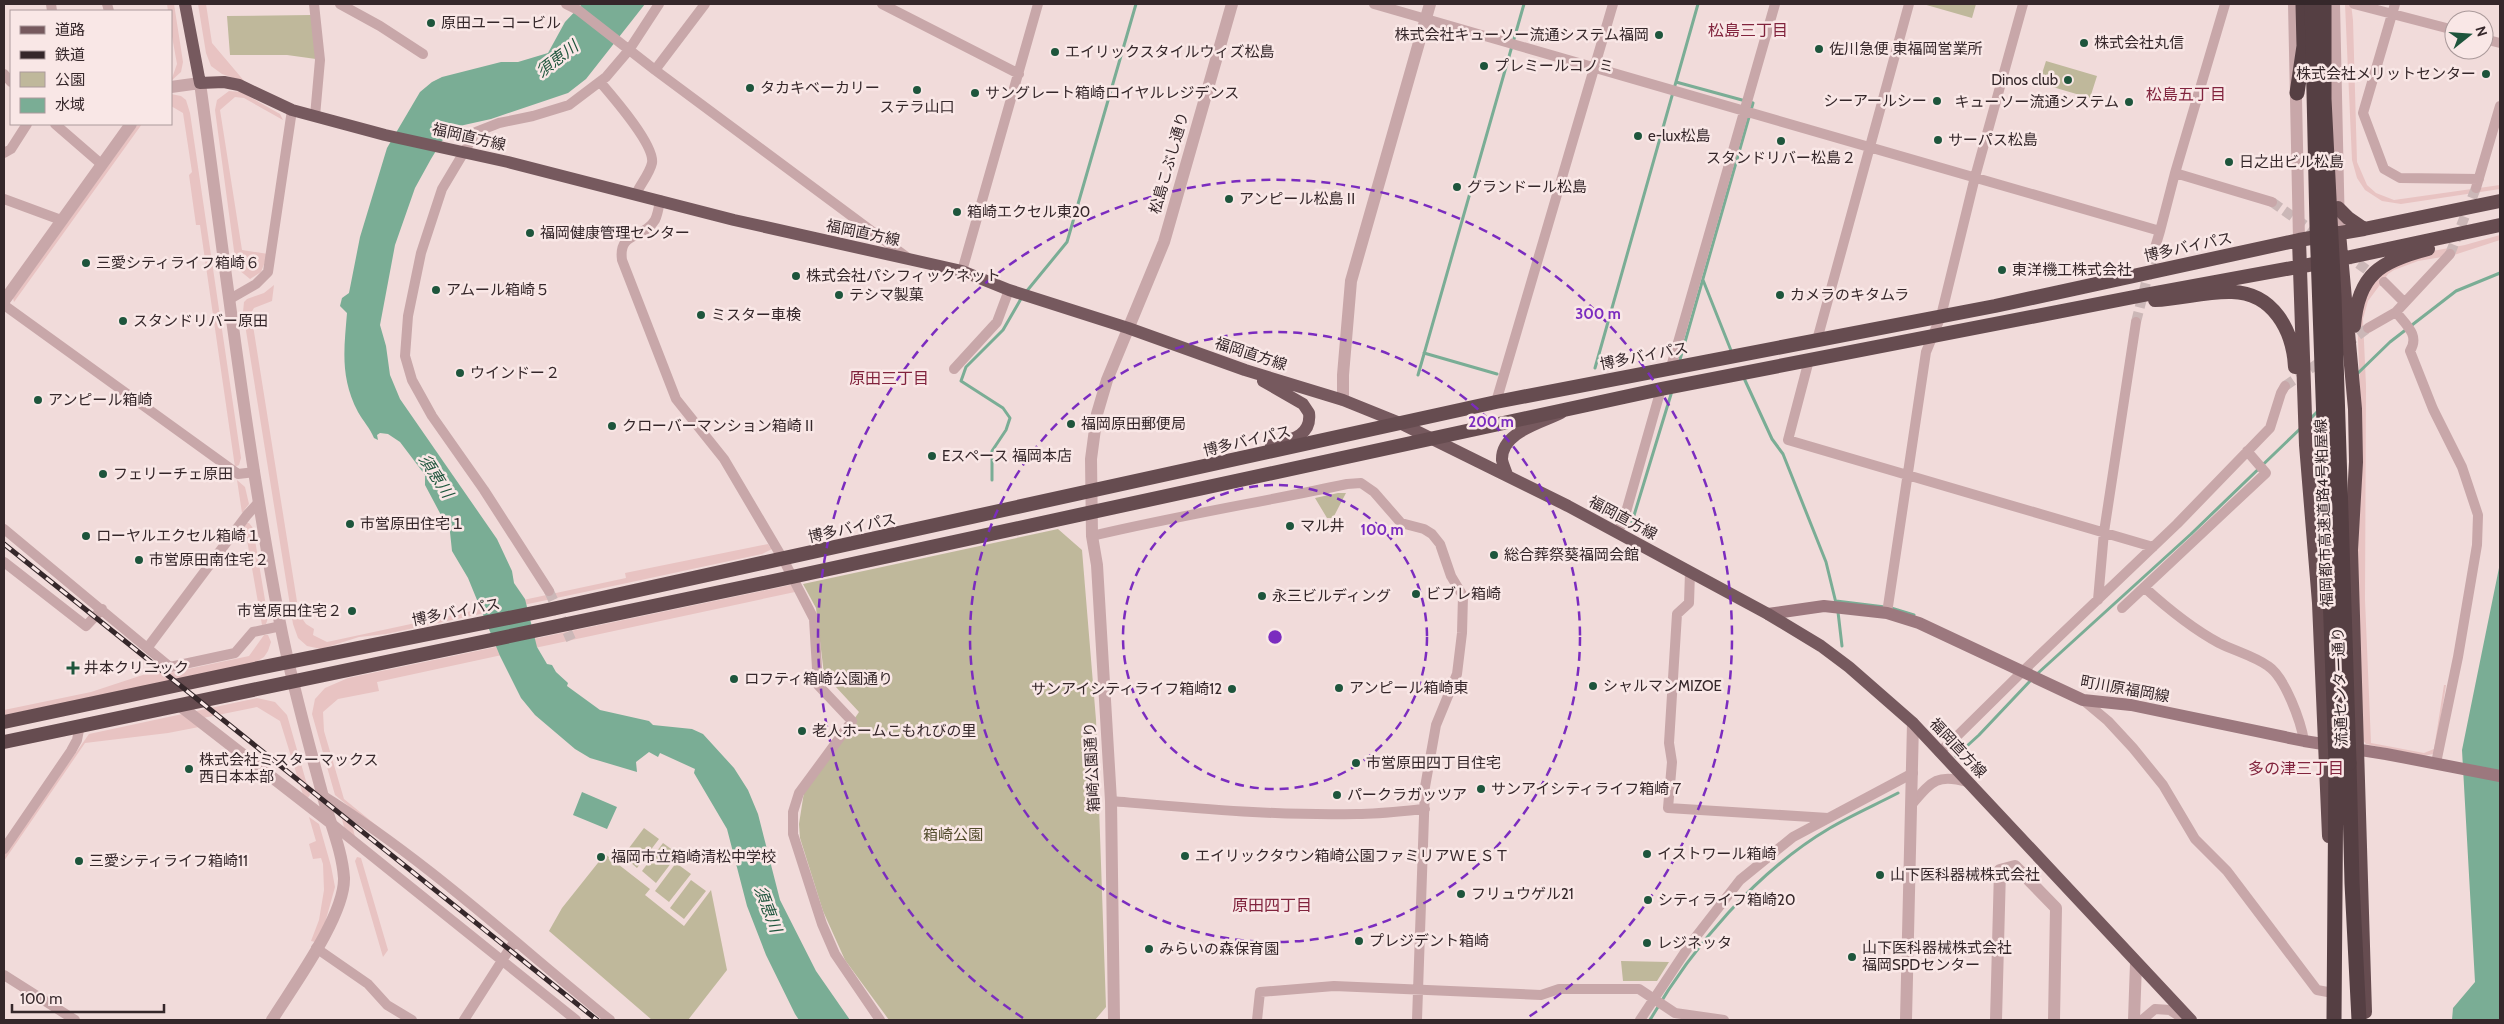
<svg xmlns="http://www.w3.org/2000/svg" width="2504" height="1024" viewBox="0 0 2504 1024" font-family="Cabin,'Noto Sans JP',sans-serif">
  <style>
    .green { fill: #bfb89b }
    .plaza { fill: #e8c3c2 }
    .water { fill: #7aad95 }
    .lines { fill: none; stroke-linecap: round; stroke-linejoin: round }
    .stream { stroke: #7aad95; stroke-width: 3 }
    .minor-tunnel { stroke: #cbb7b7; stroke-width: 10; stroke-dasharray: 10 5; stroke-linecap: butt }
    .minor { stroke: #c8a7a9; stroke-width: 10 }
    .tertiary { stroke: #c8a7a9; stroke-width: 12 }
    .secondary { stroke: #9c787e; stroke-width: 12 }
    .primary { stroke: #76595e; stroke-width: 12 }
    .trunk { stroke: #664c50; stroke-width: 14 }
    .motorway { stroke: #553f43; stroke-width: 15 }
    .rail-casing { stroke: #35272a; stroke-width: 5 }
    .rail { stroke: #f9e7e6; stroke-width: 3; stroke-dasharray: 9; stroke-linecap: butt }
    .motorway-bridge { stroke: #553f43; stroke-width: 15 }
    .ring { fill: none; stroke: #7b2cbf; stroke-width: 2.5; stroke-dasharray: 9 6 }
    .poi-dot { fill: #1e553c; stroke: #f9e7e6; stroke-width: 2 }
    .labels { text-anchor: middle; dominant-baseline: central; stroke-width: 5; stroke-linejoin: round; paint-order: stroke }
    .poi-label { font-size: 15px; fill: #35272a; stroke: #f9e7e6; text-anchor: start }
    .street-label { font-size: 15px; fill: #35272a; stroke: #f9e7e6 }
    .park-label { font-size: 15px; fill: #524c2c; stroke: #f9e7e6 }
    .neighbourhood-label { font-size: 16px; fill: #81233d; stroke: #f9e7e6 }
    .water-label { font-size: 16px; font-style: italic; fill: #1e553c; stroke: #f9e7e6 }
    .centre { fill: #7b2cbf; stroke: #f9e7e6; stroke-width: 2.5 }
    .ring-label { font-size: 15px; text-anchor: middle; font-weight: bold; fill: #7b2cbf; stroke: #f9e7e6; stroke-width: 5; stroke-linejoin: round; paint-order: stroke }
  </style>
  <rect width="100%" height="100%" fill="#f1dbda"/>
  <!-- green -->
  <path class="green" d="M1923,4h53l-4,14z
    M312,15l4,44 -29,-4h-57l-3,-39z
    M2046,61l51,15 -7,22 -51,-15z
    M1338,493h8l-13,25h-6l-12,-20z
    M1058,529l24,21 14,170 10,287 -11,13h-206l-44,-60 -22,-49 -23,-73 -1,-14 5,-32 55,-80 -35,-38 -8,-66 -13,-24z
    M644,828l15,11 -22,29 -14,-12z
    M663,843l15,11 -22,29 -14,-12z
    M605,854l45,35 -5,6 39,31 27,-36 16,80 -39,50h-36l-103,-89 13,-23z
    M676,863l15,11 -22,28 -14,-11z
    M691,880l15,11 -22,28 -14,-11z
    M1621,961l48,1 -12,19h-34z"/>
  <!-- plaza -->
  <path class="plaza" d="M167,4h7l9,58 -2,10 -10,9 6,-17 -6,-33v-20h-3z
    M198,4h8l6,39 33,39 -23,-8 -11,-8 -5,-13z
    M2345,4h6l2,16 4,142 10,23 9,8 18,7 106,-15v4l-99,15 -19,-3 -17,-11 -8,-12 -5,-18z
    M229,91l12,1 39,22 3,6 -39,-22 -9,-1 -15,13 22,140 26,4 -7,18 -11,7 -11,-9 -4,-12 -20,-148 2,-10z
    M171,94l10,2 5,4 4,13 51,345 -2,7 -4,2 -35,-242h-4l-7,-50 3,-3 -9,-59 -12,-7z
    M138,124h4l-128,178 -1,-4z
    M2500,235v5l-46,15 -36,6 -24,9 -6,4 -20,27 -5,18 3,67 -1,214 6,143 53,10 10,-4 10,-64h2l-10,64 -3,5 -9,2 -58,-12 -3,-4 -6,-190 4,-130 -4,-106 21,-41 44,-20 43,-8z
    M274,285l-2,16 -18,7 -3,5 48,301 7,10 8,5 -1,6 14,7 299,-64 -1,-5 143,-29 2,3h6l-14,7 -135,29 -241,51 -27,3 -38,12 -14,-3 -9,-8 -5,-14 -50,-312 1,-10 3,-3 17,-6z
    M237,480l8,7 4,17 -7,9z
    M244,523h5l4,5 15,90 -2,6 -4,1z
    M790,585l8,2 -3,5 -418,90 2,9 -41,8 -15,13 1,19 20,68 38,31 -2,2 -45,-37 -23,-81 3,-15 10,-11 23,-10z
    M264,635h4l3,7 -3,9 -4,6 -13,8 -247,50v-5l87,-18 73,-24 5,5 80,-17z
    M257,698l18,4 12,13 23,80 -3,4 -3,-1 -24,-77 -23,-14 -54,11 -4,9 -31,6 -83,10 -81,118v-6l85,-121z
    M347,815l3,3 6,22 -11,-9 -3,-12z
    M309,817l10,7 12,42 4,21 -10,36 -10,19 -4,-1 8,-21 5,-30 -1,-26 -2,-6 -8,1 -4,-15 7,-3z
    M357,857l4,1 27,92 -5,7 -28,-96z"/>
  <!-- water -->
  <path class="water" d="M582,4h63l-59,75 -18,14 -77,26 -36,8 -13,14 -11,18 -16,29 -20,57 -15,80 6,21 4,29 10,24 97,140 15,32 2,12 11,16 12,48 10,17 5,1 4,7 12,11 -1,3 33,24 49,11 4,4 39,4 11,5 31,34 14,22 10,24 22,86 36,71 34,49h-51l-4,-6 -29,-59 -19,-49 -20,-77 -33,-56 1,-4 -35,-16 -2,4 -9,-5 -13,10 1,10 -47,-14 -15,-9 -40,-34 -14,-17 -21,-42 -32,-78 -16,-27 -2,-19 -25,-47v-10l-25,-33 -12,-8 -8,-1 -3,2 1,5 -4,-2c-4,-10 -11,-17 -16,-26 -18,-35 -14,-62 -11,-99l-7,-7 2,-8 7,-5 11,-56 27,-89 33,-56 12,-10 10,-5 59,-15h17l30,-9 17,-31z
    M2500,563v457h-48l1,-12 22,-26 -13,-232z
    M582,792l35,15 -10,22 -34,-14z"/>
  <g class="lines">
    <!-- stream -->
    <path class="stream" d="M1676,82l77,21 -74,260
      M1703,280l29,73
      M1026,292l41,-50 69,-238
      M1424,353l73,21
      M1595,368l103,-364
      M1418,375l106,-371
      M2356,375l34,-33 66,-51 44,-18
      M1743,376l29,63 11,15 43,108 10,41
      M2309,420l10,-10
      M992,480v-29l14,-21 4,-12 -7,-10 -42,-27 5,-14 37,-37 19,-33
      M1632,522l40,-131
      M1836,601l49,6
      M1891,608l23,7
      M1838,612l4,34
      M2037,674l154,-140 110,-106
      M1956,756l23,-21 52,-55
      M1650,1020c42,-73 107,-149 180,-192 22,-13 45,-23 68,-35"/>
    <!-- minor-tunnel -->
    <path class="minor-tunnel" d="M2272,202l48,34
      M2450,254l26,-66
      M2346,255l38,27
      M2136,322l18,-71
      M2346,344l22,-16
      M2285,386l41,-28
      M549,591l22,49"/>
    <!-- minor -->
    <path class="minor" d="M51,4l1,7
      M107,4l2,7
      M314,4l6,56 -5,56
      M340,4l40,22 43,28
      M566,4l12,6 77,60 253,188
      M882,4l137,70
      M1374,4l786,227 15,-58 50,-169
      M2354,4l100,26
      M2395,4l-32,109 21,56 16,9 79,1
      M2484,39l16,4
      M655,70l50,-66
      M4,74l7,8
      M600,82c12,14 55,63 52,81 -2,10 -12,22 -16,31
      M55,124l45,39
      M4,153l7,-4 16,-25
      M2175,173l97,29
      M2476,188l24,-82
      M4,199l57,21
      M660,200c-1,6 -2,14 -5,20 -11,19 -37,11 -33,40l54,139 48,60 59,100 31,60 4,66 34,36 -53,72 -6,19v22l29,90 13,30 45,66
      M2154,251l6,-20
      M962,271l76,-267
      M2384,282l20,20
      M230,299l26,-15 12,-12 24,-162
      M4,305l234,169 17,-2
      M2396,312c10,13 24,23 14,39l23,58 29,58 16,48 -1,30 -19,112 -22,106
      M2368,328l28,-16 54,-58
      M1817,340l92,-336
      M1809,360l-21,80 365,107
      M1671,367l104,-363
      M954,369l43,-47 12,-32
      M1496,402l117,-398
      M4,529l166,138 65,-14 18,-21 28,-6
      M1617,533l7,-14 37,-130
      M1092,536c84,-20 170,-34 255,-52l14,-1 13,9 27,31 23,6 8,5 8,10 11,32 12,20 -1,37 -5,41 -21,51 -11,62 -8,233
      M4,562l82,64 16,-17
      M1690,572l-1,31 -12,11 -8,129 3,19 -4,46 160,10
      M2145,588c22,20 48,41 74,55 16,8 35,13 49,23 17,11 33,56 36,75
      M549,591l-65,-101 -52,-74 -20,-36 -7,-24 3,-40 13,-63 21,-64 34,-57 23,-9 34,-7 36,-11 37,-28 23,-27 30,-46
      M2098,600l6,-68 32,-210
      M2122,608l144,-135 -19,-22
      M1887,613l39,-261 15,-36 34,-139 48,-173
      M148,647l99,-132 12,-13
      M2083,700l25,21 25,27 30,37 32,54 32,32 90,119 16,3
      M1939,752l10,-8 73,-72 155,-148 93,-96 11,-35 4,-7
      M322,795c103,64 194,149 288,225
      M1111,801c81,7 164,15 246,13 23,0 46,-3 68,-5
      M1912,804c19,-22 25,-31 55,-22
      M331,823l245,197
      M4,849l67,-98 6,-11 3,-15
      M316,948l52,36 19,21 25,15
      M4,975l71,45
      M464,1020l50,-78
      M1257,1020l3,-28 74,-6 207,9 18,-6h80l36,24 49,7
      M1640,1020l51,-77 49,-63 53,-43 120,-64
      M2142,1020l13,-11 15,1 15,10"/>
    <!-- tertiary -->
    <path class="tertiary" d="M2294,4l5,236
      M2334,4l5,229
      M171,87l29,-4c25,180 46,361 80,540 11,57 27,114 42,170 7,28 20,56 22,85 1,38 -51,108 -72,142
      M4,301l127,-177
      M1343,400v-25l8,-94 79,-277
      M179,705l152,118
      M1114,1020l-3,-219 -14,-236 -5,-29 -1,-77 6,-45 10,-34 57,-138 68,-238
      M1906,1020l7,-297
      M1996,1020l4,-150 15,-4 41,42 -2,112
      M2134,1020l2,-57"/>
    <!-- secondary -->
    <path class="secondary" d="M1768,614l56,-8 63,7 32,10 164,77 48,5 173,36 82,13 114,22"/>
    <!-- primary -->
    <path class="primary" d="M185,4l15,79 24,-1 15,3 53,25 93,25 123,27 226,58 228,51 47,19 119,38 117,42 98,30 57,23 168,83 200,108 53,32 28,21 64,56 278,297
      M1263,381l40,23 6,9c3,24 -20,27 -38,32
      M1507,475c-1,-4 -4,-10 -5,-15 -1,-28 39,-37 59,-47"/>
    <!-- trunk -->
    <path class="trunk" d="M2338,208l10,10 16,11
      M2339,233l16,176 1,53 -5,88 14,462
      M2299,240l7,205 13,158 10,233
      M2155,300c26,-1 51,-9 77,-8 41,1 61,38 63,75
      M2354,326c4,-52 27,-65 74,-77
      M4,722l250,-53 289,-58 953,-209 499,-96 304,-66 65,-11 136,-28
      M4,742l788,-165 869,-188 483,-94 197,-36 159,-34"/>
    <!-- motorway -->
    <path class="motorway" d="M2297,93l7,-47 -1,-42
      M2349,763l3,120 7,137
      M2334,1020l2,-257"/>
    <!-- rail casing -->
    <g class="rail-casing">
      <path id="rail" d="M4,544l593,476"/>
    </g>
    <!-- rail -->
    <use href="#rail" class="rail"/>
    <!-- motorway-bridge -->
    <path class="motorway-bridge" d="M2312,4l5,221 19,538
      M2324,4v95l10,198 15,466"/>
  </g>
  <!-- distance rings -->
  <g class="ring">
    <circle cx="1275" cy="637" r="152"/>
    <circle cx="1275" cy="637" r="305"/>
    <path d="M1023 1018A457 457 0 1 1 1527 1018"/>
  </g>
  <!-- markers -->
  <g class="poi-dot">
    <circle cx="431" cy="23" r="5"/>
    <circle cx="1659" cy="35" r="5"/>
    <circle cx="2084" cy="43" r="5"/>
    <circle cx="1819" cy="49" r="5"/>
    <circle cx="1055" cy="52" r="5"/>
    <circle cx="1484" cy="66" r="5"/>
    <circle cx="2486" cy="74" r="5"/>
    <circle cx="2068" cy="80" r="5"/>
    <circle cx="750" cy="88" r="5"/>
    <circle cx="917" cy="90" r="5"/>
    <circle cx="975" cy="93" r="5"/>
    <circle cx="1937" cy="101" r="5"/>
    <circle cx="2129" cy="102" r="5"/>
    <circle cx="1638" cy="136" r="5"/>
    <circle cx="1938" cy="140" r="5"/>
    <circle cx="1781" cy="141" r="5"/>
    <circle cx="2229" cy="162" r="5"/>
    <circle cx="1457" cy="187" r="5"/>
    <circle cx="1229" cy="199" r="5"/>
    <circle cx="957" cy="212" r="5"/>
    <circle cx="530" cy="233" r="5"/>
    <circle cx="86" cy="263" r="5"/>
    <circle cx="2002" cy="270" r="5"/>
    <circle cx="796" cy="276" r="5"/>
    <circle cx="436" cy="290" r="5"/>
    <circle cx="839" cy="295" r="5"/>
    <circle cx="1780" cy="295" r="5"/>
    <circle cx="701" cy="315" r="5"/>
    <circle cx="123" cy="321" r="5"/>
    <circle cx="460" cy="373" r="5"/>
    <circle cx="38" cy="400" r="5"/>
    <circle cx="1071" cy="424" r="5"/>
    <circle cx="612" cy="426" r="5"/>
    <circle cx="932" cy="456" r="5"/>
    <circle cx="103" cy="474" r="5"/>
    <circle cx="350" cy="524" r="5"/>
    <circle cx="1290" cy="526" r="5"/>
    <circle cx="86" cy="536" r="5"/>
    <circle cx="1494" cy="555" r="5"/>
    <circle cx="139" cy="560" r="5"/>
    <circle cx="1416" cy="594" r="5"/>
    <circle cx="1262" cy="596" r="5"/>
    <circle cx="352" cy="611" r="5"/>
    <path d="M70.5 660.5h5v5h5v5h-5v5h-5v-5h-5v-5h5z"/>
    <circle cx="734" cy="679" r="5"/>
    <circle cx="1593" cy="686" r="5"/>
    <circle cx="1339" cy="688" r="5"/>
    <circle cx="1232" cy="689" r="5"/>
    <circle cx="802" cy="731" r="5"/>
    <circle cx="1356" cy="763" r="5"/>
    <circle cx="189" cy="769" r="5"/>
    <circle cx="1481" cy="789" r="5"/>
    <circle cx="1337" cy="795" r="5"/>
    <circle cx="1647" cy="854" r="5"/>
    <circle cx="1185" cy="856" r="5"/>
    <circle cx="601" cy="857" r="5"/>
    <circle cx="79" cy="861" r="5"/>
    <circle cx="1880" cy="875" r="5"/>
    <circle cx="1461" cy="894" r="5"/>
    <circle cx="1648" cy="900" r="5"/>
    <circle cx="1359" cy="941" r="5"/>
    <circle cx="1647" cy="943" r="5"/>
    <circle cx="1149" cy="949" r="5"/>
    <circle cx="1852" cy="957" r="5"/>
  </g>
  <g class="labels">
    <!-- poi labels -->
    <g class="poi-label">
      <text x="441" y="23">原田ユーコービル</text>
      <text x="1649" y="35" text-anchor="end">株式会社キューソー流通システム福岡</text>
      <text x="2094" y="43">株式会社丸信</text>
      <text x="1829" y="49">佐川急便 東福岡営業所</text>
      <text x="1065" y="52">エイリックスタイルウィズ松島</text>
      <text x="1494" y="66">プレミールコノミ</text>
      <text x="2476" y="74" text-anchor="end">株式会社メリットセンター</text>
      <text x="2058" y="80" text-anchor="end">Dinos club</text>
      <text x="760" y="88">タカキベーカリー</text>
      <text x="985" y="93">サングレート箱崎ロイヤルレジデンス</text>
      <text x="1927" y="101" text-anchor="end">シーアールシー</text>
      <text x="2119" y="102" text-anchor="end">キューソー流通システム</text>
      <text x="917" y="107" text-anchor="middle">ステラ山口</text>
      <text x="1648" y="136">e-lux松島</text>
      <text x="1948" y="140">サーパス松島</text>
      <text x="1781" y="158" text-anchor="middle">スタンドリバー松島２</text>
      <text x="2239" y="162">日之出ビル松島</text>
      <text x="1467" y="187">グランドール松島</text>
      <text x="1239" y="199">アンピール松島Ⅱ</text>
      <text x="967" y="212">箱崎エクセル東20</text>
      <text x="540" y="233">福岡健康管理センター</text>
      <text x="96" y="263">三愛シティライフ箱崎６</text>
      <text x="2012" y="270">東洋機工株式会社</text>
      <text x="806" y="276">株式会社パシフィックネット</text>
      <text x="446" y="290">アムール箱崎５</text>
      <text x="849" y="295">テシマ製菓</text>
      <text x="1790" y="295">カメラのキタムラ</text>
      <text x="711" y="315">ミスター車検</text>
      <text x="133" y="321">スタンドリバー原田</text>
      <text x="470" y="373">ウインドー２</text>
      <text x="48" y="400">アンピール箱崎</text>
      <text x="1081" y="424">福岡原田郵便局</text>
      <text x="622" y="426">クローバーマンション箱崎Ⅱ</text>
      <text x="942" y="456">Eスペース 福岡本店</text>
      <text x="113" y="474">フェリーチェ原田</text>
      <text x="360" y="524">市営原田住宅１</text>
      <text x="1300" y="526">マル井</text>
      <text x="96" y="536">ローヤルエクセル箱崎１</text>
      <text x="1504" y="555">総合葬祭葵福岡会館</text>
      <text x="149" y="560">市営原田南住宅２</text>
      <text x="1426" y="594">ビブレ箱崎</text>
      <text x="1272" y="596">永三ビルディング</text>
      <text x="342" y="611" text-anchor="end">市営原田住宅２</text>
      <text x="84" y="668">井本クリニック</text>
      <text x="744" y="679">ロフティ箱崎公園通り</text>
      <text x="1603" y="686">シャルマンMIZOE</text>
      <text x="1349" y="688">アンピール箱崎東</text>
      <text x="1222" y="689" text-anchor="end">サンアイシティライフ箱崎12</text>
      <text x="812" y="731">老人ホームこもれびの里</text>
      <text x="199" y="760">株式会社ミスターマックス<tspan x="199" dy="17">西日本本部</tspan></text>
      <text x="1366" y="763">市営原田四丁目住宅</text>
      <text x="1491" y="789">サンアイシティライフ箱崎７</text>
      <text x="1347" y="795">パークラガッツア</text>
      <text x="1657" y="854">イストワール箱崎</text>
      <text x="1195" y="856">エイリックタウン箱崎公園ファミリアＷＥＳＴ</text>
      <text x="611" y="857">福岡市立箱崎清松中学校</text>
      <text x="89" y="861">三愛シティライフ箱崎11</text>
      <text x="1890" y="875">山下医科器械株式会社</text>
      <text x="1471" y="894">フリュウゲル21</text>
      <text x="1658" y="900">シティライフ箱崎20</text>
      <text x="1369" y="941">プレジデント箱崎</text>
      <text x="1657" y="943">レジネッタ</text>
      <text x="1862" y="948">山下医科器械株式会社<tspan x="1862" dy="17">福岡SPDセンター</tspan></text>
      <text x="1159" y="949">みらいの森保育園</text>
    </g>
    <!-- street labels -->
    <g class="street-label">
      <text transform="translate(469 137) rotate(13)">福岡直方線</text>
      <text transform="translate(1169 163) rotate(-74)">松島こぶし通り</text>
      <text transform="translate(863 233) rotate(12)">福岡直方線</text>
      <text transform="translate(2188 247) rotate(-12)">博多バイパス</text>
      <text transform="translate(1251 354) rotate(18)">福岡直方線</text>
      <text transform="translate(1644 356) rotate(-11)">博多バイパス</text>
      <text transform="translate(1247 441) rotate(-13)">博多バイパス</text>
      <text transform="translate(2324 513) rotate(-92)">福岡都市高速道路4号粕屋線</text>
      <text transform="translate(1623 518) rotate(28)">福岡直方線</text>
      <text transform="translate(852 528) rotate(-12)">博多バイパス</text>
      <text transform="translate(456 612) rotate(-11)">博多バイパス</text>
      <text transform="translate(2340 687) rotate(-92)">流通センター通り</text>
      <text transform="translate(2125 689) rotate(10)">町川原福岡線</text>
      <text transform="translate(1958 748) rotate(47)">福岡直方線</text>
      <text transform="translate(1092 767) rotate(-93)">箱崎公園通り</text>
    </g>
    <!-- park labels -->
    <g class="park-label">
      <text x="953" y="835">箱崎公園</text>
    </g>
    <!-- neighbourhood labels -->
    <g class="neighbourhood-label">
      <text x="1748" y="30">松島三丁目</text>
      <text x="2186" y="94">松島五丁目</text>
      <text x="889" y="378">原田三丁目</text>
      <text x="2296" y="768">多の津三丁目</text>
      <text x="1272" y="905">原田四丁目</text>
    </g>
    <!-- water labels -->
    <g class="water-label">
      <text transform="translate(557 59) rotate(-38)">須恵川</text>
      <text transform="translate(436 476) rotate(57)">須恵川</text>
      <text transform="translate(768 909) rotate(69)">須恵川</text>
    </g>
  </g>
  <circle cx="1275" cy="637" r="8" class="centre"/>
  <g class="ring-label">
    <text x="1598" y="319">300 m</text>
    <text x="1491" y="427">200 m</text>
    <text x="1382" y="535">100 m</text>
  </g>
  <!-- border -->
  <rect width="2504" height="1024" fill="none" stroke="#35272a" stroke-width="10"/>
  <!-- legend -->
  <rect x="10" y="10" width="162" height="115" fill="#f9e7e6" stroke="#ab9a9b"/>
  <rect x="20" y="26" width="25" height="8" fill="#76595e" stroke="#ab9a9b"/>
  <text x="55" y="35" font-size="15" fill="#35272a">道路</text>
  <rect x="20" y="51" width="25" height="8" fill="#35272a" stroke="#ab9a9b"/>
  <text x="55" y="60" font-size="15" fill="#35272a">鉄道</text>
  <rect x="20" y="72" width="25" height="15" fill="#bfb89b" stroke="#ab9a9b"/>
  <text x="55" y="85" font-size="15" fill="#35272a">公園</text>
  <rect x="20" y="98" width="25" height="15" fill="#7aad95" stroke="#ab9a9b"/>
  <text x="55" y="110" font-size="15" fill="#35272a">水域</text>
  <!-- north arrow -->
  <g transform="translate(2469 35) rotate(73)"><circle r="24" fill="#f9e7e6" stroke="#ab9a9b"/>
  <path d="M0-4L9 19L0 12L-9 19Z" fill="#1e553c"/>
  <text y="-8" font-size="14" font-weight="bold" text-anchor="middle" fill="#35272a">N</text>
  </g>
  <!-- scale -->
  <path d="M12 1004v8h152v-8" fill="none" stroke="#35272a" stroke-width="2.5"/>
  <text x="20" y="1004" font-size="15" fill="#35272a" stroke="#f9e7e6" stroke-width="4" paint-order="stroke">100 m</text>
</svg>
